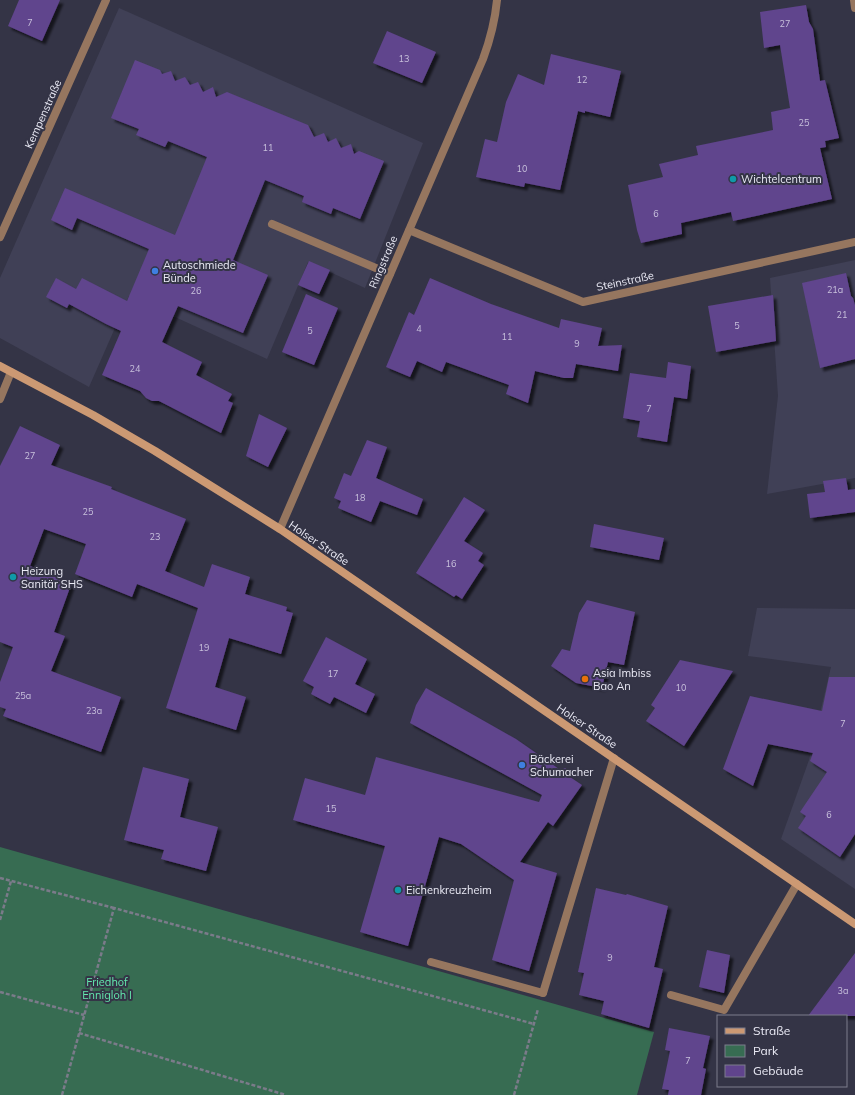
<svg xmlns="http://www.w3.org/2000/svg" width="855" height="1095" viewBox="0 0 855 1095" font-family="Mulish,sans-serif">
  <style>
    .built { fill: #404056 }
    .green { fill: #376c52 }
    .building { fill: #60448d; filter: url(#shadow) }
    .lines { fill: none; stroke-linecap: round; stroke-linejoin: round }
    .path { stroke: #7b7b8a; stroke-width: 2.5; stroke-dasharray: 4 2; stroke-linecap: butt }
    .service { stroke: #96765f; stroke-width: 8 }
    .minor { stroke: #96765f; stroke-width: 8 }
    .tertiary { stroke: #96765f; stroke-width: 8 }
    .secondary { stroke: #cc9973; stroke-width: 8 }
    .culture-dot { fill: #0f9aa8; stroke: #343446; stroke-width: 1.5 }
    .shop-dot { fill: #3f7fe0; stroke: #343446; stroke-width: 1.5 }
    .food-dot { fill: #e8710a; stroke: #343446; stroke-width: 1.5 }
    .labels { text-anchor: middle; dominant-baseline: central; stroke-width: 4; stroke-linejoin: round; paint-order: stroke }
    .number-label { font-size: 9px; fill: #c8c1dc }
    .street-label { font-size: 11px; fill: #ebebf6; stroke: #343446 }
    .poi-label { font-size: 11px; fill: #ebebf6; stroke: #343446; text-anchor: start }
    .park-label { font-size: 11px; fill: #63eaae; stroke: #343446 }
  </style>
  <defs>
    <filter id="shadow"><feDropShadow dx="3.5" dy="3.5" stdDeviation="1" flood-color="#0009"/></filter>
  </defs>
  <rect width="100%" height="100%" fill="#343446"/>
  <!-- built -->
  <path class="built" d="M119,8l304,135 -58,145 -57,-26 -41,97 -138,-63 -40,91 -89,-49v-60z
    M855,260v218l-88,16 11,-98 -8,-118z
    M757,608l98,1v280l-74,-50 28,-79 22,-93 -83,-11z"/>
  <!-- green -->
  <path class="green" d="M0,847l654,185 -17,63h-637z"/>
  <!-- building -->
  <path class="building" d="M19,0h41l-18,41 -34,-15z
    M806,5l3,17 4,7 7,52 5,-1 14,58 -14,3 1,6 -6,1 12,51 -99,22 -2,-9 -50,11 1,11 -41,9 -4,-13 -9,-45 35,-8 -4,-13 39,-9 -2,-9 77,-16 -2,-18 19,-4 -10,-63 -16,3 -4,-36z
    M387,31l49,21 -14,31 -49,-20z
    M551,54l70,17 -11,46 -25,-6v2l-7,-2 -18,79 -35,-7 -1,4 -48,-10 9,-38 12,3 9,-40 12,-28 26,11z
    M135,60l25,10 2,4 9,-3 4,10 10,-4 5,8 8,-3 5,10 10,-5 3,10 11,-5 81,33 6,12 10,-4 4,9 8,-4 5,10 10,-4 3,10 5,-3 25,10 -24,58 -27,-11 -2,6 -29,-12 2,-6 -39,-16 -32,80 35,15 -25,58 -65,-27 -16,36 40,20 -6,13 36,19 -4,7 5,2 -12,30 -62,-32h-7l-6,-3 -6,-7 -38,-16 19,-44 -15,-7 -37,-20 -2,4 -21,-11 10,-19 20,11 6,-11 45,23 22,-52 -72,-31 -5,12 -21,-10 14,-32 110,47 32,-78 -39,-16 -3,6 -29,-12 3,-6 -28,-11z
    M309,261l21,9 -11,24 -21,-9z
    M846,273l5,23 2,2 2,7v54l-35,9 -18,-85z
    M430,278l61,26 68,24 2,-9 41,9 -4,18 24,-1 -4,26 -42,-7 -3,14h-9l-29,-7 -7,32 -22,-9 3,-9 -63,-23 -4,10 -25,-11 -7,16 -24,-10 23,-55 5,3z
    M306,294l32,14 -24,57 -32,-13z
    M773,295l3,46 -60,11 -8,-46z
    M668,362l23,4 -4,33 -13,-2 -7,45 -30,-5 3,-16 -17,-3 7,-45 36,5z
    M259,414l28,14 -19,39 -22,-11z
    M20,426l40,19 -9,20 61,22 -1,2 75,30 -21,52 39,16 8,-23 38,13 -5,17 42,13 -1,4 7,2 -12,41 -52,-16 -14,49 31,10 -10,33 -70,-22 32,-100 -61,-24 -5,13 -57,-23 11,-30 -42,-15 -14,37 42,16 -18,50 11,4 -14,35 70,26 -20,55 -98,-36 3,-7 -6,-2v-25l13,-35 -13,-5v-176z
    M367,440l20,7 -11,31 47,21 -6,16 -37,-14 -9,21 -33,-14 3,-7 -7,-3 10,-25 7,3z
    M846,478l2,12 7,-1v23l-45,6 -3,-24 18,-2 -2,-11z
    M464,497l21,13 -21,31 19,12 -5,8 6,4 -22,34 -6,-4 -2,2 -38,-24z
    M594,524l70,14 -5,22 -69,-13z
    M587,600l48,12 -11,53 -16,-3 -6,26 -26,-5 -25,-17 11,-17 8,2 9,-38z
    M326,637l41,22 -12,25 20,10 -9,19 -32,-16 -4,7 -19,-10 3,-7 -11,-6z
    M680,660l53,11 -49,75 -38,-25 9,-13 -4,-3z
    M829,677h26v157l-15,23 -42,-29 8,-12 -6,-4 27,-40 -17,-11 3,-8 -45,-9 -15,42 -30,-17 27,-73 72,15z
    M426,688l90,51 43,30 7,-1 1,7 15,10 -29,41 -5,-4 -28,40 37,11 -28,98 -37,-11 22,-80 -53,-36 -22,-7 -31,109 -48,-14 25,-86 -92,-26 12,-42 60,17 11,-38 163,45 3,-7 -132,-72 6,-18z
    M143,767l46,12 -9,38 38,10 -12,44 -45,-12 3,-9 -40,-10z
    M596,888l30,7 1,-1 41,12 -14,61 9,2 -14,59 -48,-14 3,-13 -25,-6 5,-22 -6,-1z
    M707,950l23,5 -6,38 -25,-6z
    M855,953v63h-47z
    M669,1028l41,8 -7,32 3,1 -5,26h-33l1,-5 -7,-1 8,-38 -5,-1z"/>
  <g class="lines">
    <!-- path -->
    <path class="path" d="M0,878l114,30
      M0,920l11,-39
      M0,992l84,23
      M79,1033l207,62
      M62,1095l52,-187 420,116
      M514,1095l24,-86"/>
    <!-- service -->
    <path class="service" d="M272,224l118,50
      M431,962l112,31
      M671,995l53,15 73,-126"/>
    <!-- minor -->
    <path class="minor" d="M409,230l174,72 272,-60
      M0,237l106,-237
      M0,399l11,-27
      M280,529l203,-470c7,-19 12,-38 14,-59
      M543,993l71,-235"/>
    <!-- tertiary -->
    <path class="tertiary" d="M854,0l1,8"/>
    <!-- secondary -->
    <path class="secondary" d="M0,366l93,49 62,36 125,78 575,395"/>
  </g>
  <!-- markers -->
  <g class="culture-dot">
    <circle cx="733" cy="179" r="4"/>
    <circle cx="13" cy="577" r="4"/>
    <circle cx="398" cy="890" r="4"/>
  </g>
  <g class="shop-dot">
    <circle cx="155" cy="271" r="4"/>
    <circle cx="522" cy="765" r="4"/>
  </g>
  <circle class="food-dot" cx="585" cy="679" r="4"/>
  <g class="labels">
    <!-- number labels -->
    <g class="number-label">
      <text x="30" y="22">7</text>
      <text x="785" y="23">27</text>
      <text x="404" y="58">13</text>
      <text x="582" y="79">12</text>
      <text x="804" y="122">25</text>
      <text x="268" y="147">11</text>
      <text x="522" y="168">10</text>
      <text x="656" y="213">6</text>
      <text x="835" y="289">21a</text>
      <text x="196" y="290">26</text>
      <text x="842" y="314">21</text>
      <text x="737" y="325">5</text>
      <text x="419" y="328">4</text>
      <text x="310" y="330">5</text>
      <text x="507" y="336">11</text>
      <text x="577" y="343">9</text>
      <text x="135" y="368">24</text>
      <text x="649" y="408">7</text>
      <text x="30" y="455">27</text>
      <text x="360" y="497">18</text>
      <text x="88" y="511">25</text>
      <text x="155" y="536">23</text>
      <text x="451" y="563">16</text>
      <text x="204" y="647">19</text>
      <text x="333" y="673">17</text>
      <text x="681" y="687">10</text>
      <text x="23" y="695">25a</text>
      <text x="94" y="710">23a</text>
      <text x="843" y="723">7</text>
      <text x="331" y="808">15</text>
      <text x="829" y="814">6</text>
      <text x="610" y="957">9</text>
      <text x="843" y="990">3a</text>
      <text x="688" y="1060">7</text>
    </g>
    <!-- street labels -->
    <g class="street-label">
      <text transform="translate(43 114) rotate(-66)">Kempenstraße</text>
      <text transform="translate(383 262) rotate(-67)">Ringstraße</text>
      <text transform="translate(625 281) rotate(-12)">Steinstraße</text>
      <text transform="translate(319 543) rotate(34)">Holser Straße</text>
      <text transform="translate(587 726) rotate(34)">Holser Straße</text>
    </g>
    <!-- poi labels -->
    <g class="poi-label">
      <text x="741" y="179">Wichtelcentrum</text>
      <text x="163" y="265">Autoschmiede<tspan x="163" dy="13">Bünde</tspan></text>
      <text x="21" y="571">Heizung<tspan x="21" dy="13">Sanitär SHS</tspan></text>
      <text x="593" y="673">Asia Imbiss<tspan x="593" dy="13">Bao An</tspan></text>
      <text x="530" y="759">Bäckerei<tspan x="530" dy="13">Schumacher</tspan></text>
      <text x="406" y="890">Eichenkreuzheim</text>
    </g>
    <!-- park labels -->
    <g class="park-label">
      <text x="107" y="982">Friedhof<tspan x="107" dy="13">Ennigloh I</tspan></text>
    </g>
  </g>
  <!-- legend -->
  <rect x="717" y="1015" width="130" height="72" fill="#343446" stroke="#7d7d8c"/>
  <rect x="725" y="1028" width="20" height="6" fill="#cc9973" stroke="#7d7d8c"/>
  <text x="753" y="1035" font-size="12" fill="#ebebf6">Straße</text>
  <rect x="725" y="1045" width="20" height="12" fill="#376c52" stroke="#7d7d8c"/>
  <text x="753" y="1055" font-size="12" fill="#ebebf6">Park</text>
  <rect x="725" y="1065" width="20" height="12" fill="#60448d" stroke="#7d7d8c"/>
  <text x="753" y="1075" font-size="12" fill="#ebebf6">Gebäude</text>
</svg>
